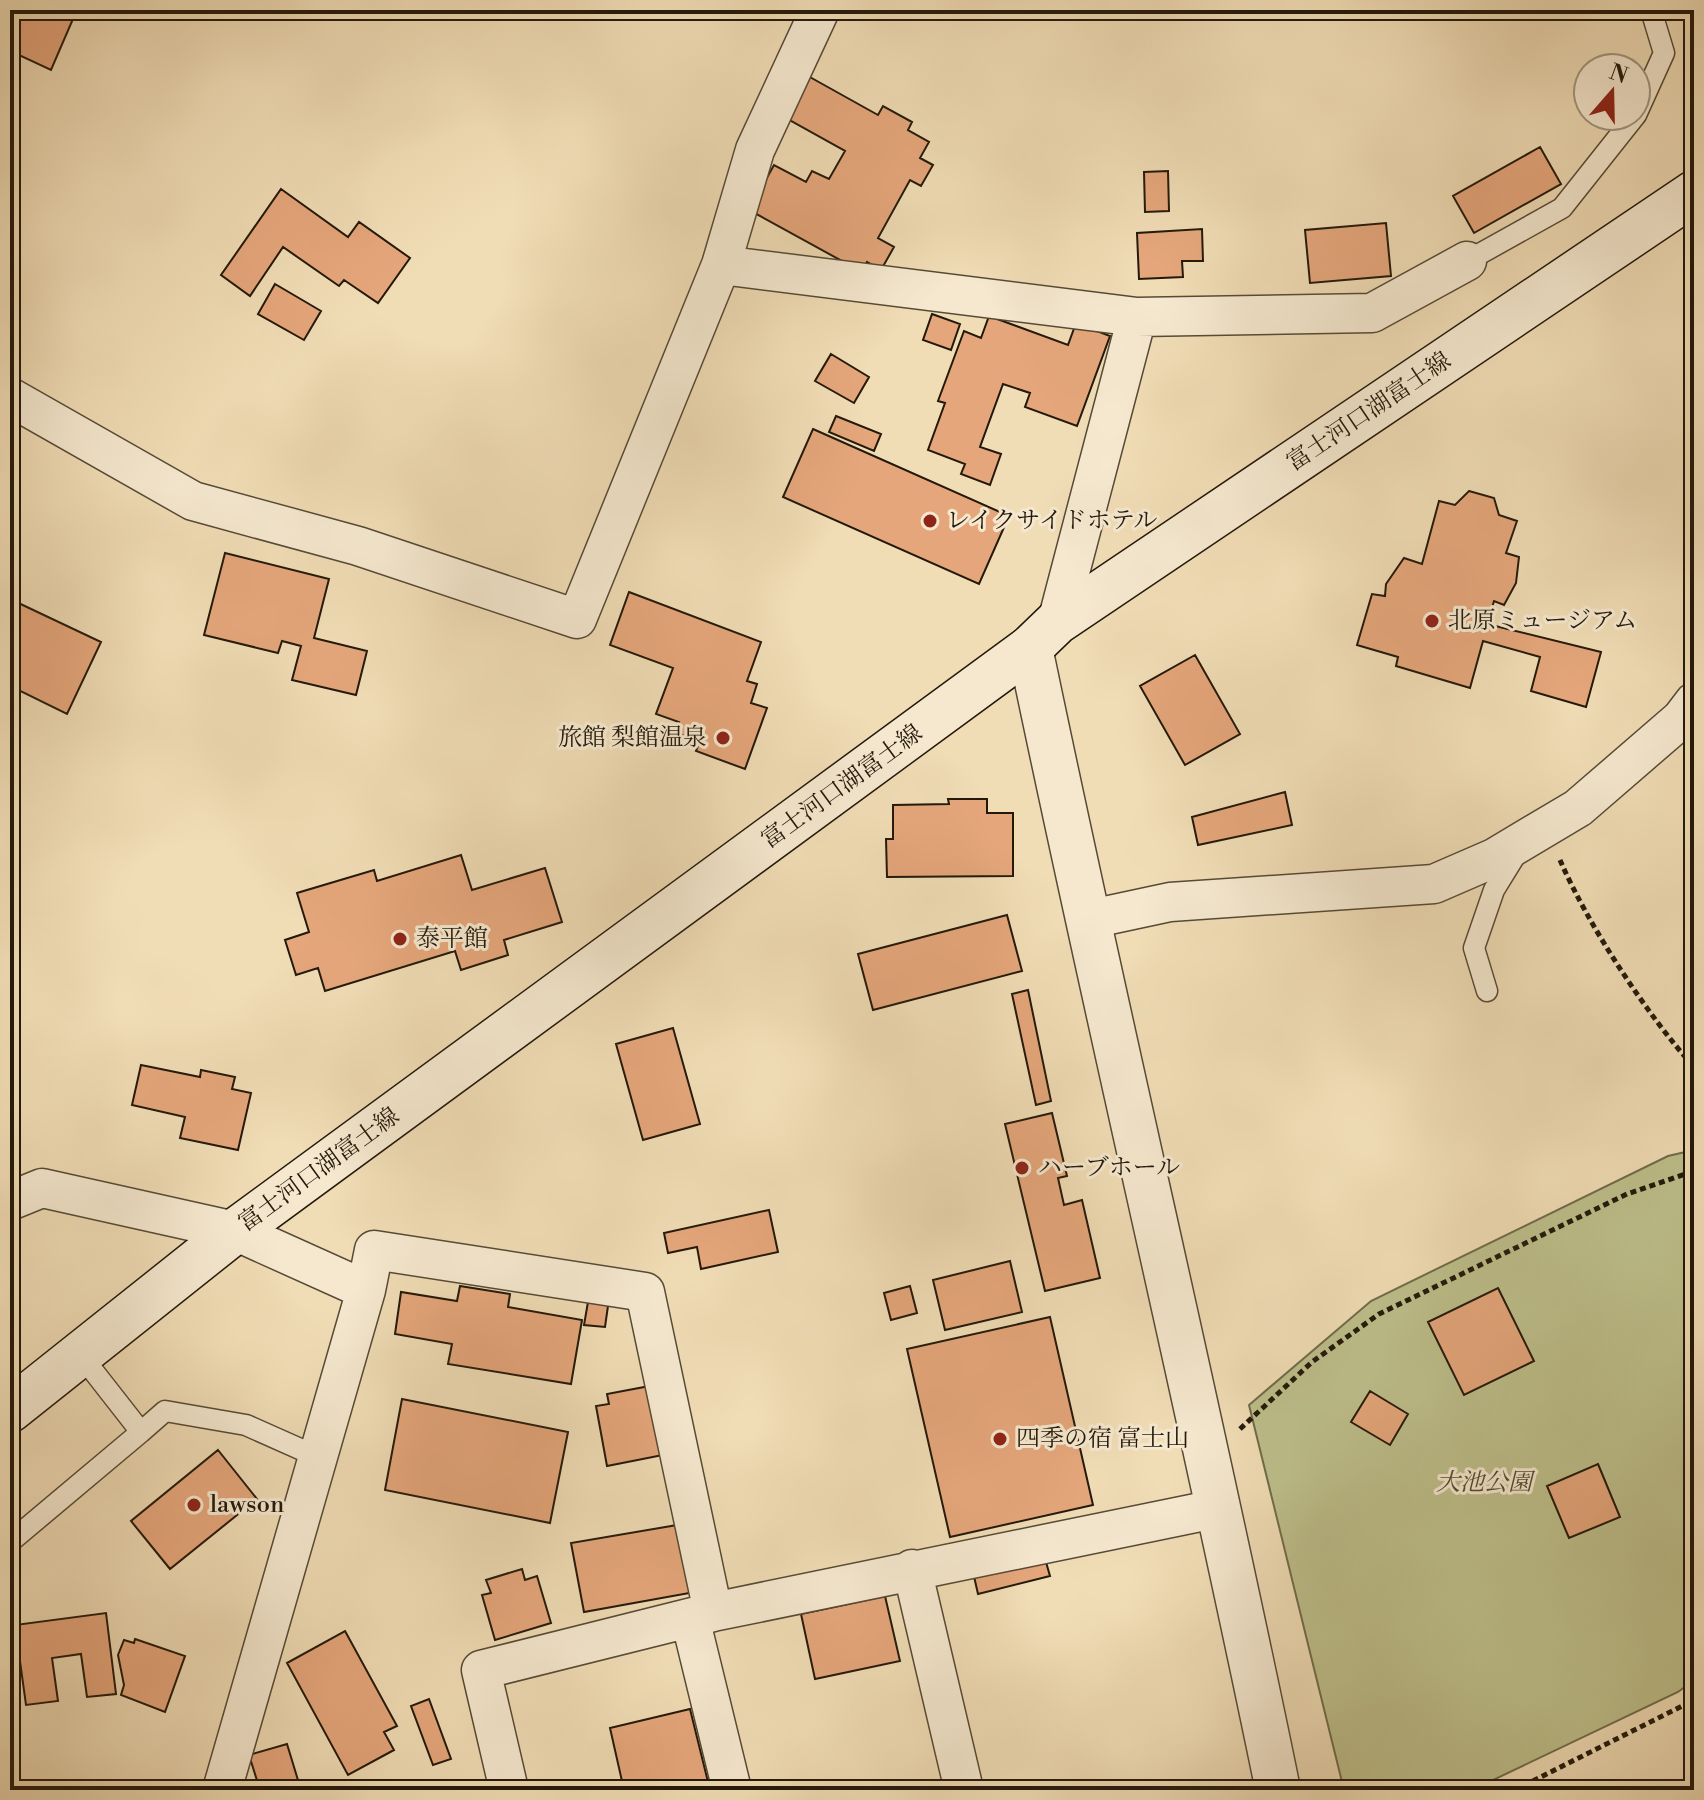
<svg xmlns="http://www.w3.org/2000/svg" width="1704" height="1800" viewBox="0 0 1704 1800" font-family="'Libre Bodoni','Noto Serif JP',serif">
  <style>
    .green { fill: #bdbf8b; stroke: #706c4b; stroke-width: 2 }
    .building { fill: #e5a67b; stroke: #23190b; stroke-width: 2 }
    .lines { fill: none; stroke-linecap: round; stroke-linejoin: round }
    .service-casing { stroke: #564a36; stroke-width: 23 }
    .minor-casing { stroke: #564a36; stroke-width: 41 }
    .tertiary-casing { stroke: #564a36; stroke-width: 47 }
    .secondary-casing { stroke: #23190b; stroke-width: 47 }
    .path { stroke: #23190b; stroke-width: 5; stroke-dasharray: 6 4; stroke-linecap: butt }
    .service { stroke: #f5e8cf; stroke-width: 20 }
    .minor { stroke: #f5e8cf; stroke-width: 38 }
    .tertiary { stroke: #f5e8cf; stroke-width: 44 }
    .secondary { stroke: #f5e8cf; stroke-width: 44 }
    .poi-dot { fill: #8f2418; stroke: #f5e8cf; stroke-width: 3 }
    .labels { text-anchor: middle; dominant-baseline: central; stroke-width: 6; stroke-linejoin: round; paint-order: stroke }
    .street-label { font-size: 24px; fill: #23190b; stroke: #f5e8cf }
    .poi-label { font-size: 24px; fill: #23190b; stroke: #f5e8cf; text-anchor: start }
    .park-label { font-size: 24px; font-style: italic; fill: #514b31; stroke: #f5e8cf }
  </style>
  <rect width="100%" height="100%" fill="#f0dcb5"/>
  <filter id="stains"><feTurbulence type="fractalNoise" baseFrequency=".0025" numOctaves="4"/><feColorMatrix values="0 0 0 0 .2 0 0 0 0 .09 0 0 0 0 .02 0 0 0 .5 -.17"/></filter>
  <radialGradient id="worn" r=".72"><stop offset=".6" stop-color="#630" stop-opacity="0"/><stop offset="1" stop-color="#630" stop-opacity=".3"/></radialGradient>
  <!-- green -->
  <path class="green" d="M1694,1150v530l-16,12 -206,98h-128l-95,-385 122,-104 297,-145z"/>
  <!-- building -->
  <path class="building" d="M10,10l66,2 -25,58 -34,-16 -7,16z
    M808,76l70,39 5,-9 29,16 -4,8 21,12 -9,16 13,7 -12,21 -11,-6 -32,58 16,9 -13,23 -14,-8 -5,10 -113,-62 25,-45 32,17 6,-11 17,8 16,-28 -59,-33z
    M1540,147l21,37 -87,49 -21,-37z
    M1168,171l1,40 -24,1 -1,-40z
    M281,189l67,48 11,-15 51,36 -32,45 -34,-23 -5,6 -56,-39 -33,49 -29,-21z
    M1386,223l5,53 -81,7 -5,-53z
    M1202,229l1,32h-21l1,16 -44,2 -2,-46z
    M275,284l46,27 -17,29 -46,-26z
    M932,314l28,10 -9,26 -28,-10z
    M989,316l79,29 8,-22 34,13 -33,90 -52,-19 5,-14 -27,-9 -23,63 21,7 -11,31 -29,-11 4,-10 -37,-14 17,-47 -7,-2 26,-70 17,7z
    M831,354l38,23 -15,26 -39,-22z
    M836,416l45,18 -7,17 -45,-19z
    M813,429l196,87 -30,68 -196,-87z
    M1469,491l25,7 5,17 18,6 -11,32 13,4 -3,26 -12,22 -10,-4 -7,23 114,28 -15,55 -55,-16 9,-34 -57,-16 -13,47 -74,-22 2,-9 -41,-12 15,-51 13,2 1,-12 18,-26 18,6 17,-63 16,4z
    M225,553l104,26 -15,59 53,13 -11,44 -64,-15 9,-34 -19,-5 -4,12 -74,-18z
    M629,592l132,50 -14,39 10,3 -6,19 16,5 -22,61 -49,-18 4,-10 -25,-8 4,-11 -23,-8 17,-46 -63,-23z
    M10,599l91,43 -34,72 -57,-28z
    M1195,655l45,79 -55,31 -45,-79z
    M1285,792l7,33 -94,20 -6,-28z
    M948,799h39v14h26v63l-126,1 -1,-38h7v-34l56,-1z
    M461,855l11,35 73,-22 17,54 -58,18 4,15 -47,15 -6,-19 -130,40 -7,-23 -22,7 -11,-35 24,-8 -12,-39 77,-23 3,11z
    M1007,915l15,56 -149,39 -15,-56z
    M1028,990l23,111 -15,4 -24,-111z
    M673,1028l27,96 -57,16 -27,-96z
    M141,1065l59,12 1,-7 34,7 -3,12 19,4 -13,57 -58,-12 5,-21 -53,-12z
    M10,1109l9,2 -9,27z
    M1052,1113l15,63 -9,2 6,27 18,-5 18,78 -55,13 -40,-167z
    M769,1210l9,42 -77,17 -4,-22 -29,6 -4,-20z
    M1010,1261l12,51 -77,18 -12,-50z
    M460,1286l50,8 -2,13 74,13 -11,64 -123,-20 4,-20 -57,-10 6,-42 56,9z
    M910,1286l7,27 -26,7 -7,-27z
    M1498,1288l36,73 -70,34 -36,-73z
    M589,1296l20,3 -4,28 -21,-2z
    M1050,1317l43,188 -143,32 -43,-188z
    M655,1385l13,69 -61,12 -11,-60 13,-2 -2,-10z
    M1370,1391l38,23 -18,31 -39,-23z
    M402,1399l166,33 -18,91 -165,-33z
    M218,1450l39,49 -87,70 -39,-48z
    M1598,1464l22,53 -51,21 -22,-52z
    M683,1524l12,68 -111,20 -13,-69z
    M1044,1555l6,21 -72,18 -5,-22z
    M522,1569l3,11 12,-4 14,47 -56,17 -13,-45 9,-2 -5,-13z
    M885,1596l15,65 -85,18 -14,-65z
    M106,1613l10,81 -29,3 -6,-43 -29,4 6,43 -32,4 -11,-80z
    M345,1631l52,95 -13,6 10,18 -46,25 -61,-112z
    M135,1639l50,17 -20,56 -44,-17 3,-10 -6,-30 6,-15 10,3z
    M429,1699l22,60 -18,6 -22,-59z
    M690,1709l20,81h-86l-14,-62z
    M287,1744l14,46h-41l-11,-35z"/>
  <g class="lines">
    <!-- service casing -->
    <g class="service-casing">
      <path id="service" d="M1636,115l28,-62 -13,-43
        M1467,261l95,-53 73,-92
        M1487,991l-13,-43 20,-58 24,-39
        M141,1432l24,-21 81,14 72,32
        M10,1542l131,-110 -61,-78"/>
    </g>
    <!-- minor casing -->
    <g class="minor-casing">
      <path id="minor" d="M721,265l416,52 235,-4 95,-52
        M10,397l183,104 165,45 219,73 144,-354 34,-115 65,-140
        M1057,622l80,-305
        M1086,920l84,-18 264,-18 60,-26 84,-50 103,-89 13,-17
        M10,1201l32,-13 193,43 131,59 -144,500
        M366,1290l8,-40 271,42 68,320 507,-104
        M912,1569l52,221
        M690,1618l42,172
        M509,1790l-28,-120 232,-58"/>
    </g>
    <!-- tertiary casing -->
    <g class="tertiary-casing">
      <path id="tertiary" d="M1030,648c79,382 170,760 248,1142"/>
    </g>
    <!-- secondary casing -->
    <g class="secondary-casing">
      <path id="secondary" d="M10,1410l225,-179 795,-583 27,-26 637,-429"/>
    </g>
    <!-- path -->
    <path class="path" d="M1560,860c28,65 87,155 134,207
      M1240,1429l72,-67 67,-48 248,-120 67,-23
      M1515,1790l179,-90"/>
    <!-- service -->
    <use href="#service" class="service"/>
    <!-- minor -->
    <use href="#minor" class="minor"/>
    <!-- tertiary -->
    <use href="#tertiary" class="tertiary"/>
    <!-- secondary -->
    <use href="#secondary" class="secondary"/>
  </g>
  <!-- markers -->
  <g class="poi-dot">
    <circle cx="930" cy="521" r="8"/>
    <circle cx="1432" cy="621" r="8"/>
    <circle cx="723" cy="738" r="8"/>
    <circle cx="400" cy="939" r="8"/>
    <circle cx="1022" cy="1168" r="8"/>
    <circle cx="1000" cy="1439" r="8"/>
    <circle cx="194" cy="1505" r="8"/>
  </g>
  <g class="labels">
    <!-- street labels -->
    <g class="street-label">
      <text transform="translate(1369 412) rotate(-34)">富士河口湖富士線</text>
      <text transform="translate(842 787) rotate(-36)">富士河口湖富士線</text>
      <text transform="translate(319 1170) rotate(-36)">富士河口湖富士線</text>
    </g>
    <!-- poi labels -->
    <g class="poi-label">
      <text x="946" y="521">レイクサイドホテル</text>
      <text x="1448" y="621">北原ミュージアム</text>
      <text x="707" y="738" text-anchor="end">旅館 梨館温泉</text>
      <text x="416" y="939">泰平館</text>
      <text x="1038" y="1168">ハーブホール</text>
      <text x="1016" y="1439">四季の宿 富士山</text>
      <text x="210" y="1505">lawson</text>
    </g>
    <!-- park labels -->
    <g class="park-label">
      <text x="1484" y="1483">大池公園</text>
    </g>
  </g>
  <!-- margin -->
  <rect width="1704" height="1800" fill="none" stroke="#f0dcb5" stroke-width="40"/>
  <rect x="12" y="12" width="1680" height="1776" fill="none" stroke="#23190b" stroke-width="4"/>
  <rect x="20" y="20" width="1664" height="1760" fill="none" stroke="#23190b" stroke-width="2"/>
  <!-- north arrow -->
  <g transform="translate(1612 92) rotate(20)"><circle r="38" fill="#f5e8cf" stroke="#a19581" stroke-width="2"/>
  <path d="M0-6L14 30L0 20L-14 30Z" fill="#8f2418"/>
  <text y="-12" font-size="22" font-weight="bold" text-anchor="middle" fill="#23190b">N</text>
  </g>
  <rect width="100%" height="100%" filter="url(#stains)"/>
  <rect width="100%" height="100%" fill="url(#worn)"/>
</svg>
